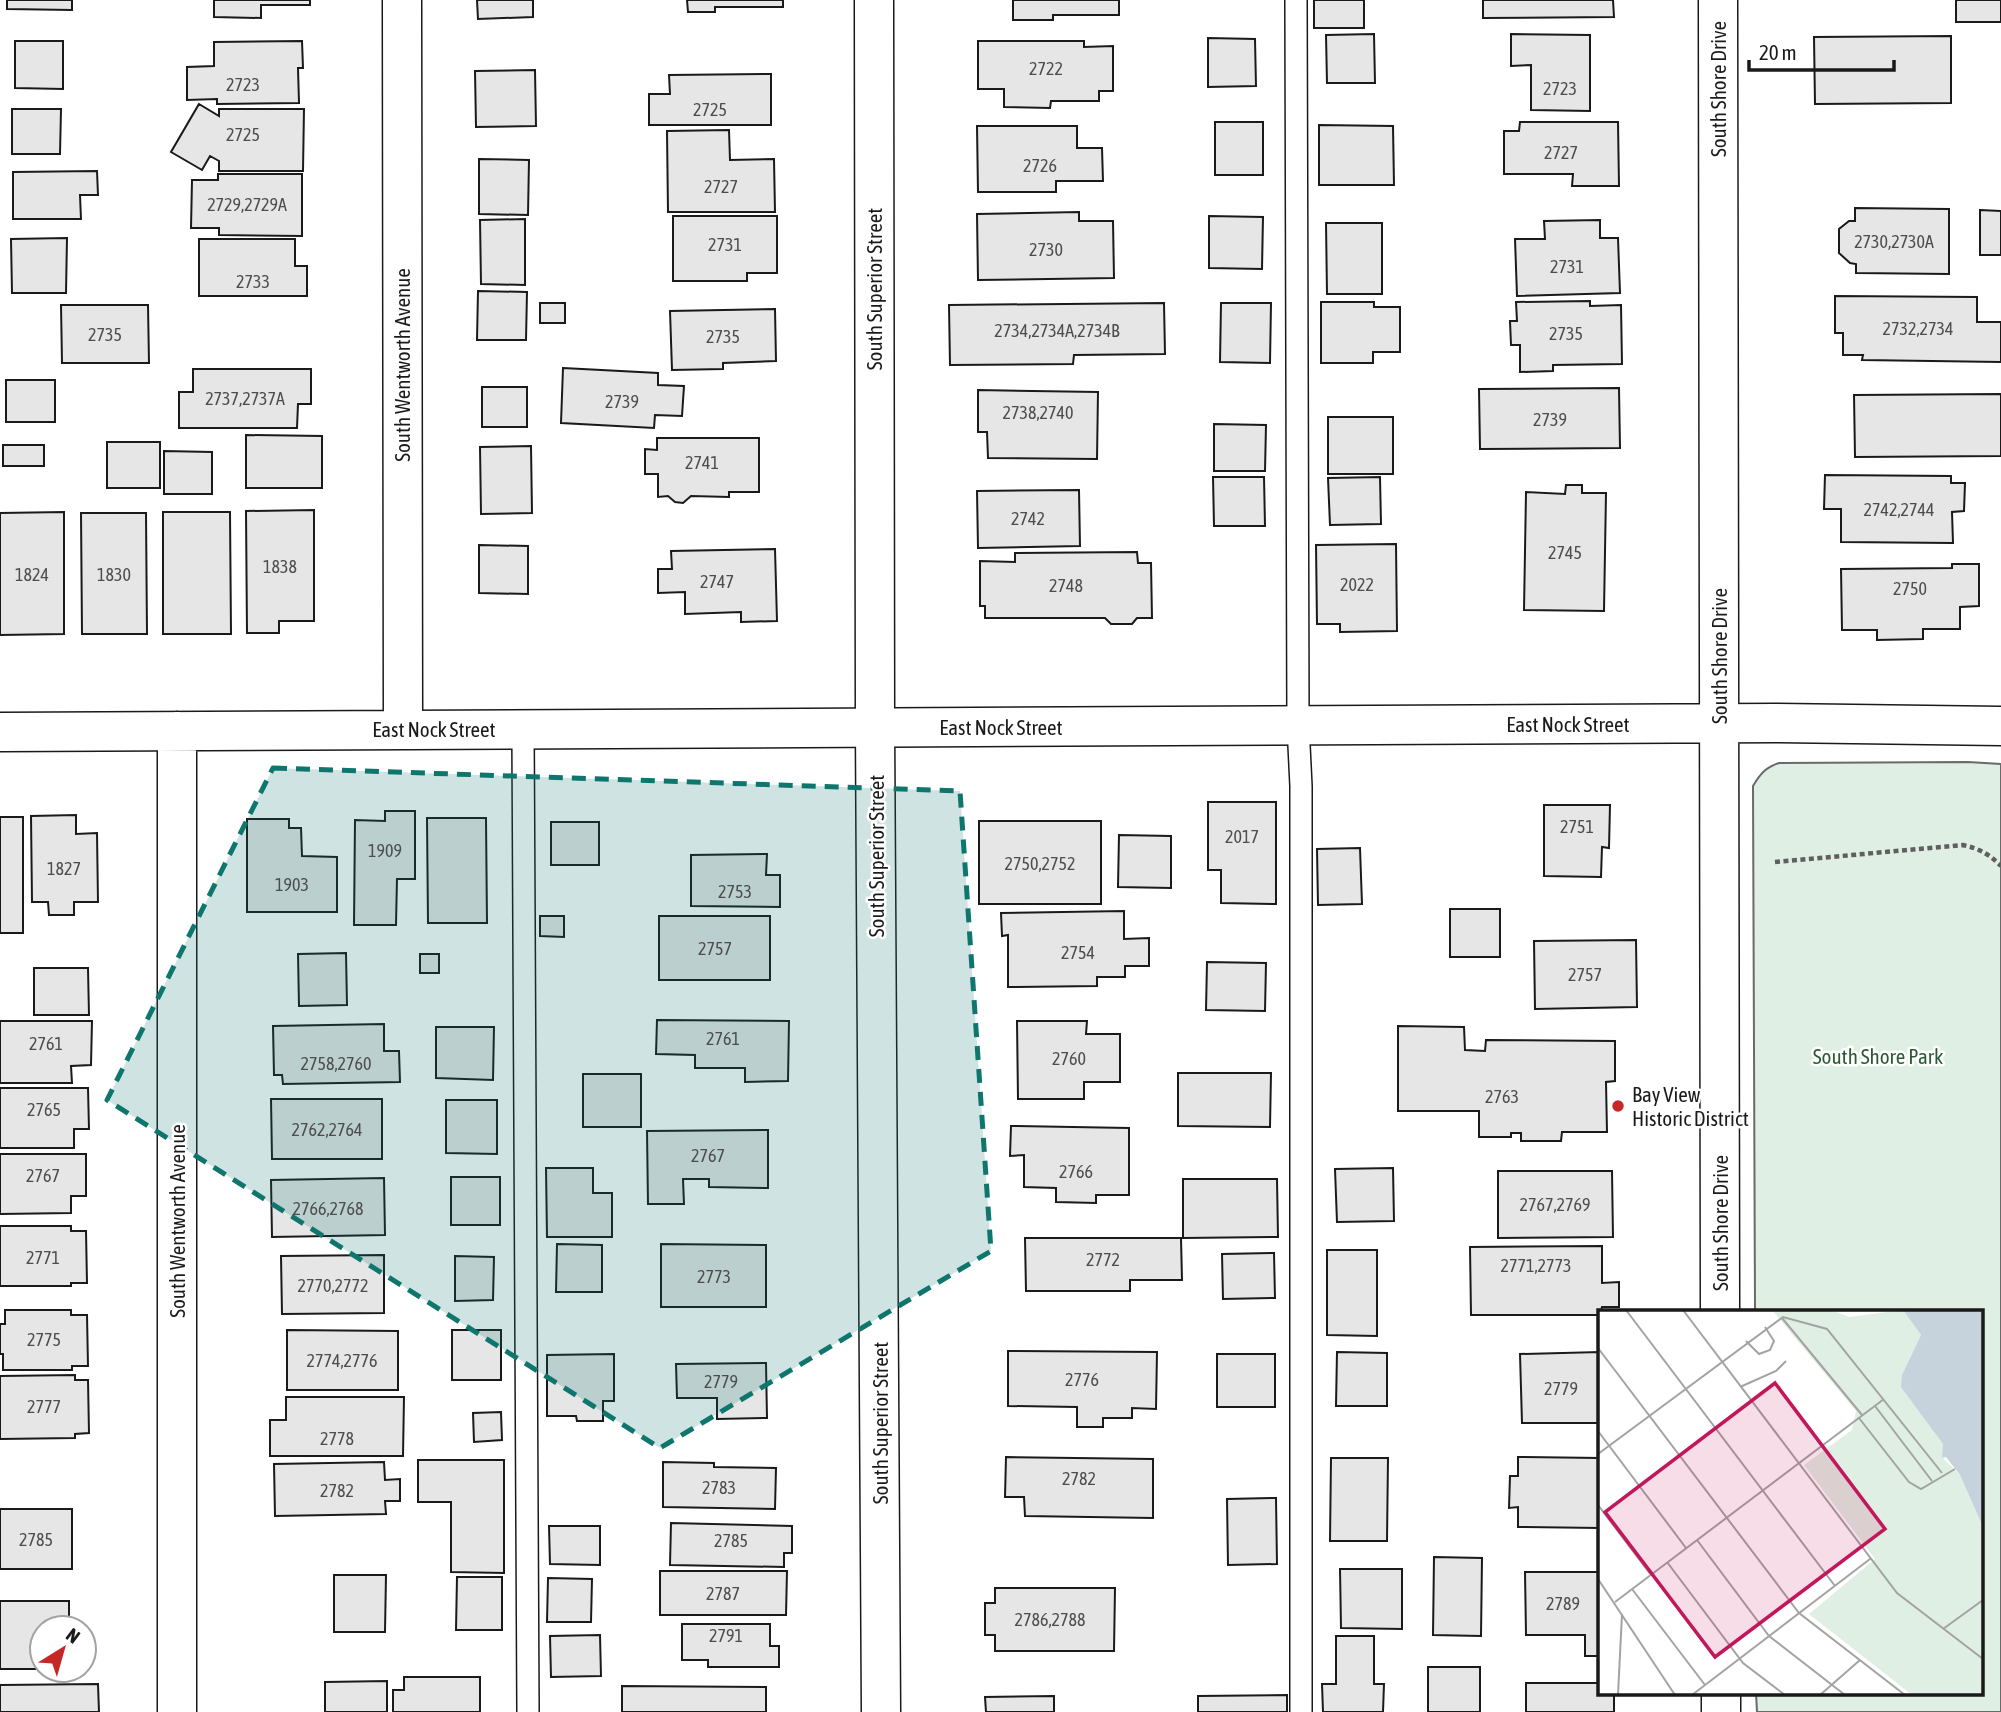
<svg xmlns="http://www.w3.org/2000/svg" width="2001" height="1712" viewBox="0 0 2001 1712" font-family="'Asap Condensed',sans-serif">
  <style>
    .green { fill: #e0efe3; stroke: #6a6a6a; stroke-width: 2 }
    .building { fill: #e6e6e6; stroke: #1a1a1a; stroke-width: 2 }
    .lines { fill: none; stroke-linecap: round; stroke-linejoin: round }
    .service-casing { stroke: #1a1a1a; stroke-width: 24 }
    .minor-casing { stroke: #1a1a1a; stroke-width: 41 }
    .tertiary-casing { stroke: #1a1a1a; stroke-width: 41 }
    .path { stroke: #5f5f5f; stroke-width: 4.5; stroke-dasharray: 5 3.5; stroke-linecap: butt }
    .service { stroke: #fff; stroke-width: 21 }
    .minor { stroke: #fff; stroke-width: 38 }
    .tertiary { stroke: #fff; stroke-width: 38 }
    .marked { fill: #0f766e; fill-opacity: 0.2; stroke: #0f766e; stroke-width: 5; stroke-dasharray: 14 9; stroke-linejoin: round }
    .poi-dot { fill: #c62828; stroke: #fff; stroke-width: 2.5 }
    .labels { text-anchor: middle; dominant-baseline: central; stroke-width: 5; stroke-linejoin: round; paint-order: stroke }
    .number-label { font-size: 18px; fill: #4d4d4d }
    .street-label { font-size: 21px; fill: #1a1a1a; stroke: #fff }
    .park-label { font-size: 21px; fill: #2b5a34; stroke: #fff }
    .poi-label { font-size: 21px; fill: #1a1a1a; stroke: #fff; text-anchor: start }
    .inset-road { fill: none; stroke: #a3a3a3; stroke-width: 2 }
    .view { fill: #c2185b; fill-opacity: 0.15; stroke: #c2185b; stroke-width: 3.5 }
    .inset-edge { fill: none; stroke: #1a1a1a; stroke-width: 3.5 }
  </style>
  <rect width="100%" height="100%" fill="#fff"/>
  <!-- green -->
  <path class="green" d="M1968,762l33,2v948h-244l-1,-19h226v-382h-227l-2,-525c7,-12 13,-19 26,-23z"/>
  <!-- building -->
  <path class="building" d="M7,0h65v10l-65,-1z
    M214,0h96v5h-49v13l-47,-1z
    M477,0h56v17l-55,2z
    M687,0h96v7h-68v5h-27z
    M1013,0h106v15h-66v5h-40z
    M1314,0h50v28h-50z
    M1483,0h130l1,17 -131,1z
    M1956,0h45v22h-45z
    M1374,34l1,49h-48l-1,-48z
    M1511,34l79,1v76l-59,-1v-45l-20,1z
    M1951,36v67l-136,1 -1,-67z
    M1208,38l47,1 1,47 -48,1z
    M15,41h48v48l-48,-1z
    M302,41l1,27h-5l1,35 -82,1v-5l-30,1v-33l27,-1v-24z
    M978,41h106v6l29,-1v45h-14v10h-48l-1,7 -46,-1v-18h-26z
    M535,70l1,56 -60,1 -1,-56z
    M771,74v51h-122v-31h21l-1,-19z
    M199,104l20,12v-7h85l-1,62h-84v-10l-9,-5 -8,14 -31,-18z
    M12,109h49l-1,45h-48z
    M1215,122h48v53h-48z
    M1520,122h98l1,64h-47l1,-12h-69v-43h15z
    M1319,125l74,1 1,59h-75z
    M977,126h100v22h25l1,33h-47v11h-78z
    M729,130l1,30 44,-1 1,53h-107l-1,-81z
    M479,159l50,1 -1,55 -49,-1z
    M97,171l1,24h-18l1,24h-68v-47z
    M218,174h84v62l-83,-1v-7h-28l1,-48h26z
    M1855,208l94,1v65l-93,-1v-9l-6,-1 -11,-10v-24l10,-8h6z
    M1980,210l21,1v44h-21z
    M1079,212v9h34l1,57 -136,2 -1,-66z
    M673,216h104v57h-30v8h-74z
    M1209,216l54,1 -1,52 -53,-1z
    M525,219v66l-44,-1 -1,-64z
    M1600,220v18h18l2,55 -103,3 -2,-57h30l-1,-18z
    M1326,223h56v71h-55z
    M67,238l-1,55h-54l-1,-54z
    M199,239h96v27h12v30h-108z
    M478,291l49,1 -1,48h-49z
    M1835,296l142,1v25h24v40l-139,-2 1,-5h-20v-22h-8z
    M1590,301v5l31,-1 1,59 -69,1v6l-33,1v-27h-9l-1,-24h7l-1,-19z
    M1321,302h53v5h26v45h-27v11h-52z
    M540,303h25v20h-25z
    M1164,303l1,51 -91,1 -1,9 -123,1 -1,-60z
    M1221,303h50l-1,60 -50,-1z
    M61,305h87l1,58h-87z
    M775,309l1,52 -53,2v6l-51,1 -2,-59z
    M563,368l95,5v12l26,1 -2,30 -27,-1 -1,13 -93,-5z
    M193,369h118v35h-13l-1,24h-118v-36h14z
    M6,380h49v42h-49z
    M482,387h45v40h-45z
    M1619,388l1,60 -140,1 -1,-60z
    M978,390l120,2 -1,67 -109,-1 -1,-26h-9z
    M2001,394v62l-146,1 -1,-62z
    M1328,417h65v57h-65z
    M1214,424l52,1 -1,46h-51z
    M246,435l76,1v52h-76z
    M657,438h102v54h-30v5l-38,-1 -8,7 -8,-1 -7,-6 -10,1v-23h-13v-25l12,1z
    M107,442h53v46h-53z
    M3,445h41v21h-41z
    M531,446l1,67 -51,1 -1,-67z
    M164,451l48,1v42h-48z
    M1825,475l126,1v7h14l-1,28 -12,1 1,31 -112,-1v-33h-17z
    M1213,477h51l1,49h-51z
    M1380,477l1,47 -51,1 -2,-47z
    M1566,485h16v8h24l-2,118 -80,-1 2,-118 39,2z
    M1079,490l1,56 -102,2 -1,-57z
    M314,510v111h-35v12h-32l-1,-122z
    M64,512v122l-64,1v-122z
    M163,512h67l1,122h-68z
    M81,513h65l1,121h-65z
    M1396,544l1,87 -57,1v-8h-23l-1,-79z
    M479,545l49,1v48l-49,-1z
    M775,549l2,72 -36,1v-10l-56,2v-22l-27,1v-24h14l-1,-18z
    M1137,552l1,11h13l1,55h-15l-5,6h-21l-6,-6h-120v-12h-5v-45l35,1v-9z
    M1952,564h27v42l-19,1v22h-37v10l-46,1v-10h-35l-1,-61 111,-1z
    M1208,802h68v102l-55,-1v-33h-13z
    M1544,805h66l-1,43 -7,-1 -1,30 -57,-1z
    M385,811h30v68h-18l-1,46h-42l1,-105 30,1z
    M76,815v19l21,-1 1,69h-24v13h-25l-1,-13h-16l-1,-86z
    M0,817h23v116h-23z
    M427,818h59l1,105h-59z
    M247,819h42v9h12l1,28 35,1v55h-90z
    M979,821h122v83h-122z
    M551,822h48v43h-48z
    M1119,835l52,1v52l-53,-1z
    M1360,848l2,56 -44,1 -1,-56z
    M767,854l-1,21h14v32l-89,-1v-51z
    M1450,909h50v48h-50z
    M1124,911v28l25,-1v28h-24v11h-28v9l-89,1v-52l-6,1 -1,-23z
    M540,916h24v21l-24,-1z
    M659,916h111v64h-111z
    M1636,940l1,67 -102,2 -1,-68z
    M346,953l1,52 -48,1 -1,-52z
    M420,954h19v19h-19z
    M1207,962l59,1 -1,48 -59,-1z
    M34,968h54l1,47h-55z
    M657,1020l132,1 -1,60 -43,1v-14h-50v-13l-39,-1z
    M0,1021h92l-1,44 -20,1 1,17h-72z
    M1017,1021h70l-1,13h34v48h-36v17h-66z
    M384,1024v27h15l1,31 -117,2 -1,-9h-8l-1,-49z
    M1398,1026l66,1 1,23 20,1 1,-11 129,1v40l-9,1 1,50h-45l-1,9h-40v-8h-10v4h-32v-26h-81z
    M436,1027h58l-1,53 -57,-2z
    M1178,1073h93l-1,54 -92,-1z
    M583,1074h58v53h-58z
    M0,1088h88l1,41h-15v19h-74z
    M271,1099h111v60h-110z
    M446,1100h51v54l-51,-1z
    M1011,1126l118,2v67h-33v8l-40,-1v-14l-32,-1v-32l-14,1z
    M768,1130v58l-59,-1v-8h-26l1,25h-36l-1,-73z
    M0,1154h86v42h-15v17l-71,1z
    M546,1168h47v25h19v44h-65z
    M1393,1168l1,53 -57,1 -2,-53z
    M1498,1171h114l1,66 -115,1z
    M451,1177h49v48h-49z
    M384,1178l1,57 -113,2 -1,-57z
    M1183,1179h94l1,58 -95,1z
    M0,1226h71v5h15l1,52h-16v3h-71z
    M1025,1238h156l1,42h-52v11h-104z
    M557,1244l45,1v47h-46z
    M661,1244l105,1v62h-105z
    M1602,1246v37l17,-1v25h-17l-2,8h-129l-1,-68z
    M1327,1250h50v86l-50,-1z
    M1274,1253l1,45 -52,1 -1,-45z
    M384,1255v58l-102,1 -1,-58z
    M455,1256l39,1 -1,43 -38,1z
    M5,1310h66v5h16l1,51h-16v4h-69v-16h-3v-30h5z
    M287,1330l111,1v59h-111z
    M452,1330h49v50h-49z
    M1008,1351l149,1 -1,57 -24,-1v10h-29v9h-26v-20l-69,-1z
    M1337,1352l50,1v53h-51z
    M1600,1352v71h-78l-2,-69z
    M614,1354v47h-11v20h-26l-1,-5h-29v-61z
    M1217,1354h58v53h-58z
    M766,1363l1,55 -50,1v-21h-40l-1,-34z
    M75,1375v5h13l1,53 -14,1v4l-75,1v-63z
    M286,1397h118l-1,59h-133v-36h16z
    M501,1412l1,28 -28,2 -1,-29z
    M1006,1457l147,2v59l-128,-2 -1,-19h-19z
    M1518,1457l82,1v70l-82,-1v-20l-9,1 1,-32h8z
    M1331,1458h57l-1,83h-57z
    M418,1460h86v113l-53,-1v-70h-33z
    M384,1462l1,18 15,-1v22h-15l1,13 -111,2 -1,-52z
    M663,1462l51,1v4l62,1 -1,41 -112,-2z
    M1276,1498l1,66 -49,1 -1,-66z
    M0,1509h72v60h-72z
    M671,1523l121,3v27h-8v14l-114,-2z
    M549,1526h51v39l-50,-1z
    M1434,1557l48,1 -1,78 -48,-1z
    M1340,1569h62v60l-61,-1z
    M660,1571h127l-1,44h-126z
    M1525,1572h75v84h-15v-21h-59z
    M334,1575h52l-1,57h-51z
    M457,1577h45v53h-46z
    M548,1578l44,1 -1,43h-44z
    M995,1588h120l-1,63h-119v-16h-10v-32h10z
    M0,1601h69v27h-27v41h-42z
    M682,1624h88v22h9v21h-71v-7h-26z
    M600,1635l1,41 -50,1 -1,-41z
    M1336,1636h38v48h10l-1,28h-60l-1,-28h14z
    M1428,1667h52v45h-52z
    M404,1677h76v35h-87v-22h11z
    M387,1681v31h-62v-30z
    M1526,1683h74v10h14v19h-88z
    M98,1684l1,28h-99v-27z
    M622,1686l144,1v25h-144z
    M1287,1695v17h-89v-16z
    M1054,1696v16h-68l-1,-15z"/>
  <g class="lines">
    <!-- service casing -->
    <g class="service-casing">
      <path id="service" d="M1296,0l2,725 3,61v926
        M523,729l5,983"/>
    </g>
    <!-- minor casing -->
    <g class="minor-casing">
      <path id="minor" d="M402,0l1,729
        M1718,0l2,1311
        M0,732l1776,-9 225,3
        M1721,1693v19
        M177,1712v-981"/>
    </g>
    <!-- tertiary casing -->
    <g class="tertiary-casing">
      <path id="tertiary" d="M874,0l1,727 6,985"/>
    </g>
    <!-- path -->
    <path class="path" d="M1775,862l188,-17c17,4 26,9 38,21"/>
    <!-- service -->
    <use href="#service" class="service"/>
    <!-- minor -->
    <use href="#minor" class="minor"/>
    <!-- tertiary -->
    <use href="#tertiary" class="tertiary"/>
  </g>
  <!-- marked area -->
  <path class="marked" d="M273,768l687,23 31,460 -331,197 -553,-348z"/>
  <!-- markers -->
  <circle class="poi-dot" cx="1618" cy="1106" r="7"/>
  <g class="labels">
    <!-- number labels -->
    <g class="number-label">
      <text x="1046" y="68">2722</text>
      <text x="243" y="84">2723</text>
      <text x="1560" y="88">2723</text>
      <text x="710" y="109">2725</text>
      <text x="243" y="134">2725</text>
      <text x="1561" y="152">2727</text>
      <text x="1040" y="165">2726</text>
      <text x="721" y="186">2727</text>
      <text x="247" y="204">2729,2729A</text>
      <text x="1894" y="241">2730,2730A</text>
      <text x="725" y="244">2731</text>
      <text x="1046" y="249">2730</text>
      <text x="1567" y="266">2731</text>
      <text x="253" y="281">2733</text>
      <text x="1918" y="328">2732,2734</text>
      <text x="1057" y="330">2734,2734A,2734B</text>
      <text x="1566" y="333">2735</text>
      <text x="105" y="334">2735</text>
      <text x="723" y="336">2735</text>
      <text x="245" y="398">2737,2737A</text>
      <text x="622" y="401">2739</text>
      <text x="1038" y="412">2738,2740</text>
      <text x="1550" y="419">2739</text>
      <text x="702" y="462">2741</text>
      <text x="1899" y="509">2742,2744</text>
      <text x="1028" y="518">2742</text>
      <text x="1565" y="552">2745</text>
      <text x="280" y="566">1838</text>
      <text x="32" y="574">1824</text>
      <text x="114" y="574">1830</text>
      <text x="717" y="581">2747</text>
      <text x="1357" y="584">2022</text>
      <text x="1066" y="585">2748</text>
      <text x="1910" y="588">2750</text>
      <text x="1577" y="826">2751</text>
      <text x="1242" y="836">2017</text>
      <text x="385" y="850">1909</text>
      <text x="1040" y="863">2750,2752</text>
      <text x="64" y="868">1827</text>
      <text x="292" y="884">1903</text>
      <text x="735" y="891">2753</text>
      <text x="715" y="948">2757</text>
      <text x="1078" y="952">2754</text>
      <text x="1585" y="974">2757</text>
      <text x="723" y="1038">2761</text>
      <text x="46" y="1043">2761</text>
      <text x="1069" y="1058">2760</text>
      <text x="336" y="1063">2758,2760</text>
      <text x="1502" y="1096">2763</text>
      <text x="44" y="1109">2765</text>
      <text x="327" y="1129">2762,2764</text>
      <text x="708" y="1155">2767</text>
      <text x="1076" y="1171">2766</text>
      <text x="43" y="1175">2767</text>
      <text x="1555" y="1204">2767,2769</text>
      <text x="328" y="1208">2766,2768</text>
      <text x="43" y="1257">2771</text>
      <text x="1103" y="1259">2772</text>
      <text x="1536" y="1265">2771,2773</text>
      <text x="714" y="1276">2773</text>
      <text x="333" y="1285">2770,2772</text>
      <text x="44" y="1339">2775</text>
      <text x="342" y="1360">2774,2776</text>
      <text x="1082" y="1379">2776</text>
      <text x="721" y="1381">2779</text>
      <text x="1561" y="1388">2779</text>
      <text x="44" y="1406">2777</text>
      <text x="337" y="1438">2778</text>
      <text x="1079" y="1478">2782</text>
      <text x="719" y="1487">2783</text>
      <text x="337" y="1490">2782</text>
      <text x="36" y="1539">2785</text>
      <text x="731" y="1540">2785</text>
      <text x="723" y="1593">2787</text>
      <text x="1563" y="1603">2789</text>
      <text x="1050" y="1619">2786,2788</text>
      <text x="726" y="1635">2791</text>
    </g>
    <!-- street labels -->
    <g class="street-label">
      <text transform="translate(1718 89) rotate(-90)">South Shore Drive</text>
      <text transform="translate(874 289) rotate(-90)">South Superior Street</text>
      <text transform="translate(402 365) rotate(-90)">South Wentworth Avenue</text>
      <text transform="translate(1719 656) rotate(-90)">South Shore Drive</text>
      <text x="1568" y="724">East Nock Street</text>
      <text x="1001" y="727">East Nock Street</text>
      <text x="434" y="729">East Nock Street</text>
      <text transform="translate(876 856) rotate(-90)">South Superior Street</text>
      <text transform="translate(177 1221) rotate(-90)">South Wentworth Avenue</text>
      <text transform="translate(1720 1223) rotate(-90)">South Shore Drive</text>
      <text transform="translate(880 1423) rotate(-90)">South Superior Street</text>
    </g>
    <!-- park labels -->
    <g class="park-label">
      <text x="1878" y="1056">South Shore Park</text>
    </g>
    <!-- poi labels -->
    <g class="poi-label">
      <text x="1632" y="1094">Bay View<tspan x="1632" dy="24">Historic District</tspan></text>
    </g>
  </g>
  <!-- overview -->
  <g transform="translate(1598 1310)">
    <rect width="385" height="385" fill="#fff"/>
    <path d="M174,0h59l18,7 54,-7 18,25 -19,40 2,15 39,54v14l17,17 23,52v168h-71l-103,-81 66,-55 -71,-94 48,-35 4,-19z" fill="#e0efe3"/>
    <path d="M305,0h80v217l-23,-52 -14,-18 -4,1 1,-14 -42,-57 1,-12 19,-40z" fill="#c6d2dc"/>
    <path class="inset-road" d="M28,0l209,276M85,0l214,283 86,66M184,8l80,97M148,31l13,13 11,-4 4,-9 -9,-14M0,38l201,265 106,82M142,77l36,-16 10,-10M277,96l57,75M261,108l50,64 12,7 34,-20M0,121l88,117M0,144l185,-137 44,12 115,144M0,195l53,70M99,230l72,96 76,59M69,252l76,101 42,32M0,269l77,116M34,279l73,96M17,292l269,-203M345,319l40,-29M20,385l4,-81M94,385l178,-136M222,385l40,-35"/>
    <path class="view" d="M177,73l110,146 -170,128 -110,-145z"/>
    <rect width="385" height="385" class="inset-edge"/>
  </g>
  <!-- north arrow -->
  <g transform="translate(63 1649) rotate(37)"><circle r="33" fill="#ffffff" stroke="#a3a3a3" stroke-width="2"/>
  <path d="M0-5L12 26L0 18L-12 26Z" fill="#c62828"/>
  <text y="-10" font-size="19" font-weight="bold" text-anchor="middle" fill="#1a1a1a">N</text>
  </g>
  <!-- scale -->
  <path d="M1749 60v10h145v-10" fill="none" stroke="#1a1a1a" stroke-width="3.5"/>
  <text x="1759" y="60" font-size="21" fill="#1a1a1a" stroke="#ffffff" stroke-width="5" paint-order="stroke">20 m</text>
</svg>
